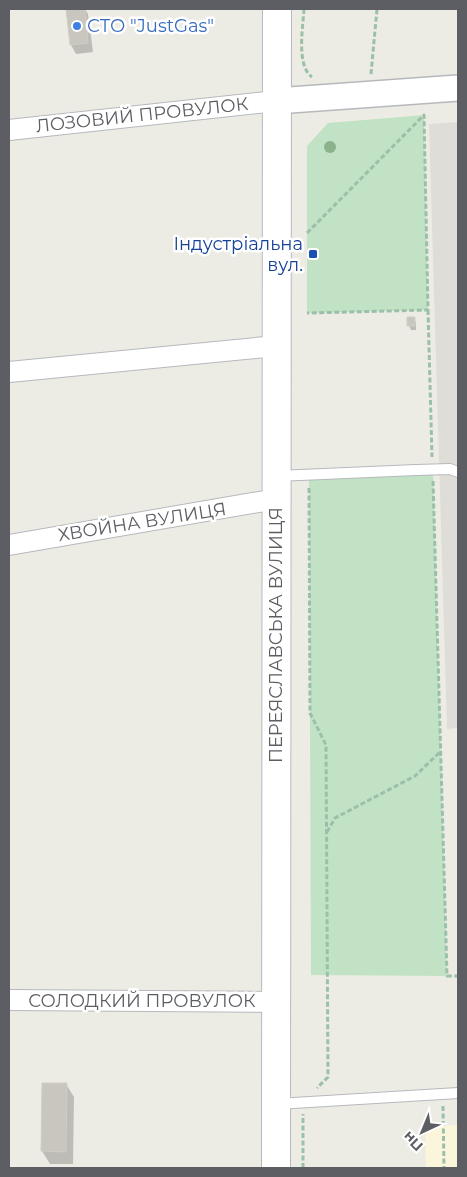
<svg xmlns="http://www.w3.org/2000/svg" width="467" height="1177" viewBox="0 0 467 1177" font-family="Montserrat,sans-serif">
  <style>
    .commercial { fill: #fbf6db }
    .industrial { fill: #dfddd8 }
    .green { fill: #c2e2c5 }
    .shadow { fill: #0003 }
    .building { fill: #c9c6c0; stroke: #d1cec3 }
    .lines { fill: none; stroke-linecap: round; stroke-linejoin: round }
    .service-casing { stroke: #b6b8bd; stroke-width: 12 }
    .minor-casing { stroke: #b6b8bd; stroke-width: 22 }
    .tertiary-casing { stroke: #b6b8bd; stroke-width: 28 }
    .secondary-casing { stroke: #b7b9bf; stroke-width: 30 }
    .path { stroke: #9bc0a9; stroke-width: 3; stroke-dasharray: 5 2.5; stroke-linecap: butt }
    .service { stroke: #fff; stroke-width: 10 }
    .minor { stroke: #fff; stroke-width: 20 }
    .tertiary { stroke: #fff; stroke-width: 25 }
    .secondary { stroke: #fff; stroke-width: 28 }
    .tree { fill: #8cb18d }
    .shop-dot { fill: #3f7fe0; stroke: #fff; stroke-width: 2 }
    .transit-dot { fill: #1a4fb4; stroke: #fff; stroke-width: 2 }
    .labels { text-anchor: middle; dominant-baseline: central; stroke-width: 5; stroke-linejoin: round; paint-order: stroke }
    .shop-label { font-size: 18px; fill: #366cbe; stroke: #fff; text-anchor: start }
    .street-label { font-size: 18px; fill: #5c5e63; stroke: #fff }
    .transit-label { font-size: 18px; fill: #164399; stroke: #fff; text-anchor: end }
  </style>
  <rect width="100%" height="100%" fill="#edece4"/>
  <!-- commercial -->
  <path class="commercial" d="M457,1125l1,43h-32l-1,-41z"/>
  <!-- industrial -->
  <path class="industrial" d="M458,122v606l-11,1 -18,-605z"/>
  <!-- green -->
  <path class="green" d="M424,115l4,195 -121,3v-167l21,-23z
    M433,470l14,506 -136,-1 -2,-500z"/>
  <!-- shadow -->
  <path class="shadow" d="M67,9h18l3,5 5,38 -17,2 -5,-9z
    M414,318l2,5v7h-5l-2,-4z
    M66,1084l8,13 -1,67h-23l-8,-13z"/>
  <!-- building -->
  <path class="building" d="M66,9h19l3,34 -18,2z
    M407,317h8v9h-8z
    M42,1083h25l-1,69 -25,-1z"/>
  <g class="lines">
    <!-- service casing -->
    <g class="service-casing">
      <path id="service" d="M277,476l139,-6 34,-1 8,3
        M277,1104l181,-11"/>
    </g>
    <!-- minor casing -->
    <g class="minor-casing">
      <path id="minor" d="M9,130l267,-29
        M9,372l267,-26
        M9,545l267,-46
        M9,1000l267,2"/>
    </g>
    <!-- tertiary casing -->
    <g class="tertiary-casing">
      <path id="tertiary" d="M276,101l182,-13"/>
    </g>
    <!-- secondary casing -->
    <g class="secondary-casing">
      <path id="secondary" d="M276,1168l1,-1159"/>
    </g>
    <!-- path -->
    <path class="path" d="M304,9c-1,18 -8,57 8,68
      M371,74l6,-65
      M307,233l117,-118 4,195 -121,3
      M428,310l4,147
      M433,481l14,495h11
      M309,488l1,225 16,32 2,332 -11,11
      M327,832l8,-14 80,-42 26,-25
      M443,1106l1,62
      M303,1168v-54"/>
    <!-- service -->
    <use href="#service" class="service"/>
    <!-- minor -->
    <use href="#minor" class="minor"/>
    <!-- tertiary -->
    <use href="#tertiary" class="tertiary"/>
    <!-- secondary -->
    <use href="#secondary" class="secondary"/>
  </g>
  <!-- trees -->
  <circle class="tree" cx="330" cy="147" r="6"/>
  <!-- markers -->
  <circle class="shop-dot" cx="77" cy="26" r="5"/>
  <rect class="transit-dot" x="308" y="249" width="10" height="10" rx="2.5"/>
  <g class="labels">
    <!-- shop labels -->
    <g class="shop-label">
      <text x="87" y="26">СТО "JustGas"</text>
    </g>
    <!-- street labels -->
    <g class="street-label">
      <text transform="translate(142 115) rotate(-6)">ЛОЗОВИЙ ПРОВУЛОК</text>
      <text transform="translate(142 522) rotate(-9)">ХВОЙНА ВУЛИЦЯ</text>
      <text transform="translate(276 635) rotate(-90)">ПЕРЕЯСЛАВСЬКА ВУЛИЦЯ</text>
      <text x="142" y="1001">СОЛОДКИЙ ПРОВУЛОК</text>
    </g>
    <!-- transit labels -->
    <g class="transit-label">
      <text x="303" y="244">Індустріальна<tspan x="303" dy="21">вул.</tspan></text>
    </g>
  </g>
  <!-- border -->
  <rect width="467" height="1177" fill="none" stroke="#5c5e63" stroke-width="20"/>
  <!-- north arrow -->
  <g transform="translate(422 1132) rotate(224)" stroke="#ffffff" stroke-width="4" paint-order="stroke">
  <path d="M0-4L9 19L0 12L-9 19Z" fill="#5c5e63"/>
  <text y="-8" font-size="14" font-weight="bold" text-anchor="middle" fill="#5c5e63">Пн</text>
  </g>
</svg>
